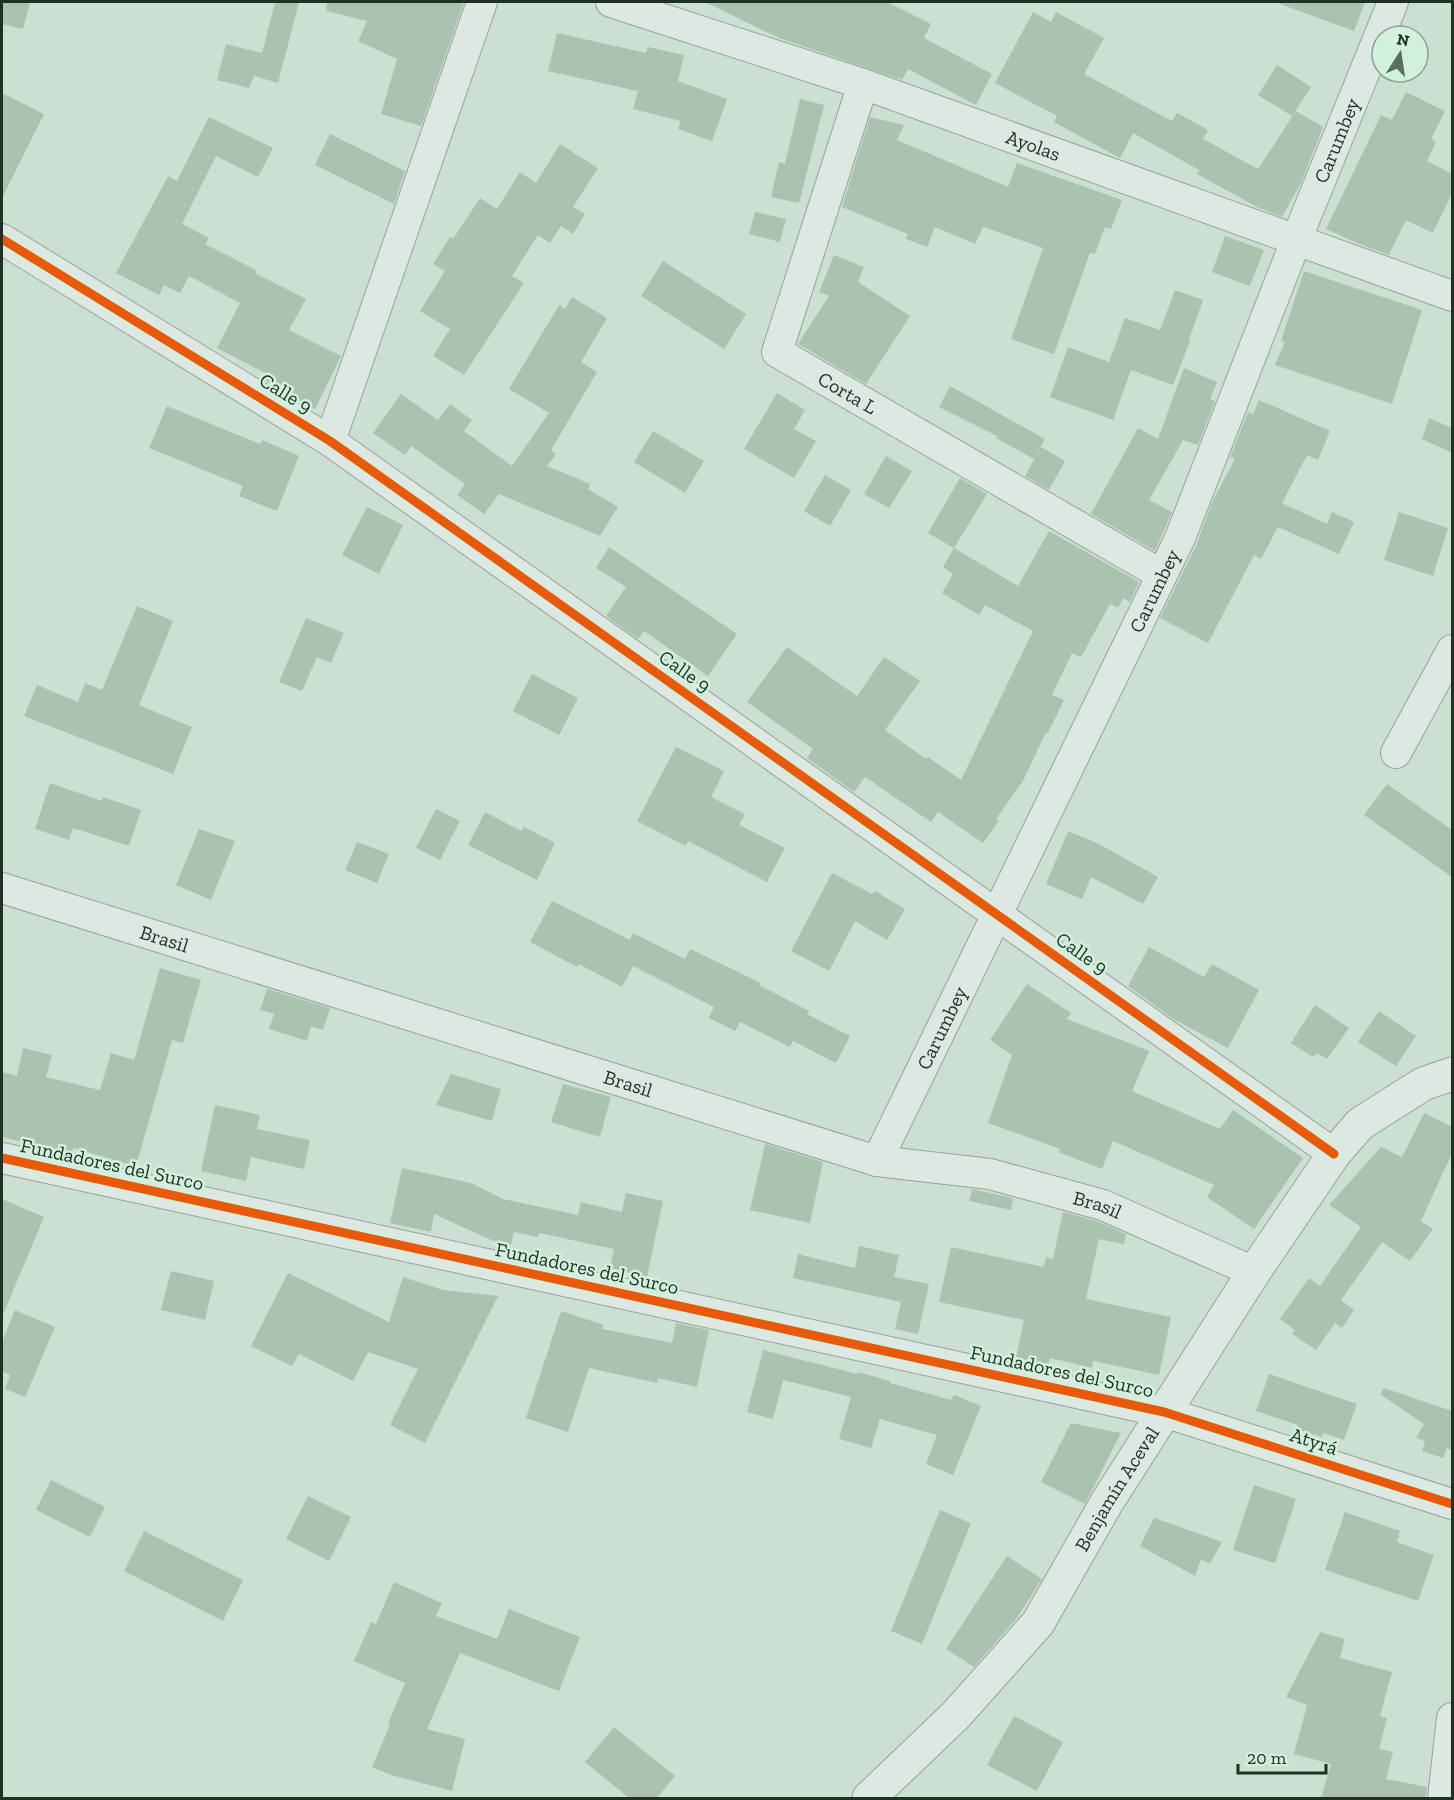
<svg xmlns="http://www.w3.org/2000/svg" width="1454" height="1800" viewBox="0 0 1454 1800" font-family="'Zilla Slab',serif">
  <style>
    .building { fill: #acc2b1 }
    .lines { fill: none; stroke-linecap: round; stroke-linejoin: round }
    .minor-casing { stroke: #94a499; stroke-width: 32 }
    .tertiary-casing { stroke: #94a499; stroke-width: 35 }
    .minor { stroke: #dce8e1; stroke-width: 30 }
    .tertiary { stroke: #dce8e1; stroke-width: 33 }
    .cycleway-casing { stroke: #d1f0de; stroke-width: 13 }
    .cycleway { stroke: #e8590c; stroke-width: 9 }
    .labels { text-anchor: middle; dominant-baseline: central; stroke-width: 5; stroke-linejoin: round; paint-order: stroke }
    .street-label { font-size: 20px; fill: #1e3122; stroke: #d1f0de }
  </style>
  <rect width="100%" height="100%" fill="#cbdfd3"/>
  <!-- building -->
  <path class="building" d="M2,2h28l-7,27 -21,-5z
    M275,2h24l-21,81 -24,-7 -5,12 -32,-8 9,-36 36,9z
    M327,2h137l-43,124 -40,-12 16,-55 -39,-18 9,-20 -41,-10z
    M705,2h182l44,22 -7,14 68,36 -16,31 -68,-36 -6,11 -123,-42z
    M1280,2h85l-11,29 -74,-27z
    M1033,12l18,10 5,-10 48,26 -20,36 88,47 5,-8 31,17 -5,9 55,30 38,-58 27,16 -22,56 -19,34 -23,-9 -62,-34 2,-4 -66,-37 -13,25 -66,-36 3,-6 -62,-33z
    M557,33l89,20 2,-6 36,8 -6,26 49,18 -15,42 -34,-12 3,-8 -48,-12 5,-18 -90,-20z
    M1277,65l34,22 -19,29 -34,-21z
    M1406,92l39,19 -14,28 5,3 -9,19 25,13v19l-19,40 -27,-13 -17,35 -32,-12 -31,-14 55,-114 11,5z
    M2,93l42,21 -42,84z
    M800,99l24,6 -25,98 -28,-6 8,-35 6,2z
    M209,117l64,31 -15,29 -42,-21 -34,68 27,14 -4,6 51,26 -1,3 51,26 -17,31 52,26 -26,53 -51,-29 3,-6 -50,-26 23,-45 -51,-27 -9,17 -16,-8 -5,10 -43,-22 52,-97 9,5z
    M870,117l34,8 -7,15 111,47 9,-24 105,37 -11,29 -6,-2 -10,27 -5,-1 -36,101 -43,-15 32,-91 -60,-21 -8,17 -40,-17 -8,20 -21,-8 2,-5 -66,-27z
    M330,134l75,37 -11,33 -79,-39z
    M560,144l38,24 -25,39 12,7 -12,20 -12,-8 -11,17 -12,-8 -26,41 12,7 -60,92 -31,-19 17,-27 -30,-18 25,-40 -12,-7 17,-27 3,2 27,-41 17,11 23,-37 16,11z
    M755,212l31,7 -6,23 -31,-8z
    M1225,236l39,14 -14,36 -38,-14z
    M834,255l30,12 -6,15 52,34 -44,68 -68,-40 31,-48 -10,-4z
    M663,261l83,53 -22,35 -83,-53z
    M1304,271l118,39 -30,94 -117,-39 10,-23 -4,-1z
    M1175,290l28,10 -14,40 1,1 -17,44 -42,-15 -18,50 -63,-23 18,-50 41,15 16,-44 35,12z
    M572,297l35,21 -26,44 16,10 -46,78 5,4 -9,12 43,18 -2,5 30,18 -18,29 -101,-42 -15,20 -27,-19 8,-11 -54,-38 -6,9 -32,-22 28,-39 37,26 12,-16 22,16 -8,11 48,35 37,-53 -40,-24 50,-84 6,4z
    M1184,368l33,14 -7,17 5,2 -17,44 -15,-5 -34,60 23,12 -17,39 -64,-37 47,-86 20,11z
    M950,386l95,53 -11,20 -38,-21 1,-2 -58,-29z
    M777,393l28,17 -11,19 22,12 -22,37 -50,-29z
    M1259,400l71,31 -12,29 -11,-5 -25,48 45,21 5,-12 22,10 -15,32 -61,-27 -17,32 -7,-4 -46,88 -48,-25 36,-72 17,-46 22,-41 -5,-2 18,-45 5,2z
    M167,406l93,38 2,-4 37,16 -22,55 -38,-15 4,-10 -94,-38z
    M1429,418l23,10v25l-30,-14z
    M653,431l51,30 -19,32 -51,-31z
    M1041,447l24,14 -16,29 -24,-14z
    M886,456l26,15 -23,37 -25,-14z
    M825,475l26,15 -21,36 -26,-15z
    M960,478l27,16 -33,54 -26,-15z
    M367,507l36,18 -24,49 -37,-19z
    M1399,512l49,16 -15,48 -49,-16z
    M1049,531l90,51 -9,20 -7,-4 -5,10 -8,-4 -29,53 -9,-4 -20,42 12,5 -16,33 -2,-1 -23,49 -27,38 3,2 -16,22 -45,-31 -7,10 -66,-45 -11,15 -47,-34 6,-9 -66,-47 40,-55 70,49 27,-39 36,24 -35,49 41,29 2,-2 33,23 72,-149 -48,-26 -6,10 -37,-22 11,-19 -10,-7 11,-19 64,38z
    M609,547l128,87 -29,42 -64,-45 -6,8 -32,-23 20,-29 -30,-19z
    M137,606l36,15 -34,84 53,22 -19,47 -149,-58 13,-31 41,17 7,-19 17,7z
    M306,618l38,15 -13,30 -14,-6 -15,34 -23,-9z
    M532,674l46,24 -19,37 -46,-24z
    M676,747l48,24 -13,26 34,17 -6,11 46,23 -18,34 -79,-41 -2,5 -49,-25z
    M50,783l52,18 1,-4 38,13 -12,36 -56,-18 -4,12 -34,-11z
    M1387,784l65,46v47l-88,-62z
    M436,809l24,12 -20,39 -24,-12z
    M485,812l36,19 3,-4 31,16 -18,37 -69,-35z
    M199,829l36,12 -24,59 -35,-15z
    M1068,831l31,13 59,33 -15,27 -52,-27 -9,22 -36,-15z
    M357,842l32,12 -12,29 -32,-13z
    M832,873l40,21 3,-3 30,18 -18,31 -32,-19 -26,50 -38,-20z
    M552,901l78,39 3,-7 52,26 5,-10 71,34 -2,2 50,26 -2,3 43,22 -14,27 -43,-22 -3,6 -50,-25 -5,9 -26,-13 5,-11 -81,-41 -11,21 -43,-23 -2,3 -47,-25z
    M1149,947l55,30 8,-13 47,26 -31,58 -53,-28 -47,-34z
    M160,968l41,12 -18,63 -11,-3 -36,126 -63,-18 -1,6 -70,-17v-65l15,4 6,-28 29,7 -6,22 54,13 11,-37 23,7z
    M1027,984l44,29 -4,6 82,32 -17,40 88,38 13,-19 70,48 -49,71 -47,-32 7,-12 -101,-44 -11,28 -43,-17 1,-3 -72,-26 24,-68 -22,-15z
    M267,989l63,19 -7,22 -12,-4 -4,15 -38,-12 5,-15 -14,-4z
    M1315,1005l34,23 -22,31 -10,-6 -4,4 -22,-14z
    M1379,1011l37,25 -20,30 -38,-24z
    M451,1074l50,15 -9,32 -56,-16z
    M563,1084l48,13 -11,40 -49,-15z
    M215,1105l45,10 -3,14 53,11 -6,29 -53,-12 -5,24 -45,-10z
    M1424,1113l28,14v26l-31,68 12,8 -23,32 -28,-19 -41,58 13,10 -12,18 -7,-5 -19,27 -24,-16 3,-4 -15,-11 29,-41 11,8 41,-59 -32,-22 52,-58 21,10z
    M765,1144l58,18 -13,61 -60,-13z
    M402,1168l69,15 32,16 75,16 3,-13 41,10 4,-19 37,8 -16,76 -37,-9 4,-19 -75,-16 -1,4 -24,-5 -3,13 -20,-5 -57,-26 -3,18 -41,-9z
    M972,1189l41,9 -2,12 -42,-9z
    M2,1199l42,18 -42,100z
    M1063,1212l34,9 29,13 -2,10 -25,-5 -13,60 85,18 -12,58 -66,-14 -1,7 -42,-10 -3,11 -32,-7 9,-42 -85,-18 12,-55 93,20 2,-10 7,2z
    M859,1246l40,9 -5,22 35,7 -11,50 -23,-5 6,-27 -108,-24 5,-24 57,14z
    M171,1271l43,10 -9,39 -44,-10z
    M288,1273l101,49 14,-45 40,13 55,6 -73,147 -35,-18 28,-56 -50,-17 -15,29 -54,-27 -7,12 -41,-20z
    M15,1310l40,17 -30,70 -20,-8 5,-14 -8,-4v-29z
    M561,1311l43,14 -2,4 70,14 4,-20 33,7 -12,57 -39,-9 -1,5 -68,-15 -21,64 -42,-14z
    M763,1350l94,24 1,-2 32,9v2l61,17 3,-5 27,11 -28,69 -27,-11 11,-29 -57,-16 -9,29 -32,-9 12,-42 -68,-17 -10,39 -26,-7z
    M1269,1374l88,30 -13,36 -21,-7 -1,4 -25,-8 1,-4 -42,-14z
    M1384,1388l68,23v40l-5,-3 -4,10 -21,-7 3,-10 -9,-3 8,-14 -44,-30z
    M1071,1423l50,10 -36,71 -44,-22z
    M51,1480l54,27 -15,30 -54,-27z
    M1254,1485l42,14 -21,64 -42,-13z
    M308,1496l43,21 -22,44 -43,-22z
    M940,1510l31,13 -49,121 -31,-13z
    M1345,1512l55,19 -3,11 37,13 -16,46 -93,-31z
    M1154,1518l3,1 65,23 -12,22 -9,-5 -6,17 -55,-30z
    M144,1531l99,49 -20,41 -99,-50z
    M1007,1556l35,23 -25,39 -43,49 -28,-18z
    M394,1582l48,21 -6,13 61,23 12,-30 71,28 -21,54 -99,-38 -33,76 38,10 -13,52 -61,-16 -19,-8 18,-42 -2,-1 17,-41 -51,-22 17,-39 5,2z
    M1320,1632l25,7 -5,19 52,14 -12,44 7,2 -8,31 14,3 -7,27 41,8 -1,11h-105l10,-34 -37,-10 13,-49 -21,-8z
    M1014,1716l49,26 -26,49 -50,-26z
    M614,1727l61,49 -18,22h-28l-44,-36z"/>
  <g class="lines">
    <!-- minor casing -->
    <g class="minor-casing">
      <g id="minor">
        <path id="s1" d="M611,2l252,82 589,212"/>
        <path id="s2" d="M863,84l-86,268 385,223"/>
        <path d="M2,239l328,202 1004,713"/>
        <path d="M330,441l152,-439"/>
        <path d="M1396,753l56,-103"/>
        <path id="s3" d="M2,888l875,273 113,13 113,31 151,67"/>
        <path d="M2,1158l1162,254 288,92"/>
        <path id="s4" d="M877,1161l303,-623 117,-300 96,-236"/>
        <path d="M1443,1798l9,-80"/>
      </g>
    </g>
    <!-- tertiary casing -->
    <g class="tertiary-casing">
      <g id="tertiary">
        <path id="s5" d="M869,1798l86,-82 83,-93 69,-121 147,-230 80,-118 26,-30 63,-40 29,-10"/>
      </g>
    </g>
    <!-- minor -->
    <use href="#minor" class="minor"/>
    <!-- tertiary -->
    <use href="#tertiary" class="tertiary"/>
    <!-- cycleway casing -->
    <g class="cycleway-casing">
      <path id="cycleway" d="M2,239l328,202 1004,713
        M2,1158l1162,254 288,92"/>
    </g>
    <!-- cycleway -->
    <use href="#cycleway" class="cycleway"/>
  </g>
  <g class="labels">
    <!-- street labels -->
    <g class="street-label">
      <text stroke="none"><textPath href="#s4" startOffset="1120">Carumbey</textPath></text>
      <text stroke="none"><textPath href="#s1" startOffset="446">Ayolas</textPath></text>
      <text transform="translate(286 393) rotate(32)">Calle 9</text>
      <text stroke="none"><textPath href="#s2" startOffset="363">Corta L</textPath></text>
      <text stroke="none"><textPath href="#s4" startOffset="634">Carumbey</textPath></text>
      <text transform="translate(685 671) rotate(35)">Calle 9</text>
      <text stroke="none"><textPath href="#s3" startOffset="170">Brasil</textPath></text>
      <text transform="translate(1082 953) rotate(35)">Calle 9</text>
      <text stroke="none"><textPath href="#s4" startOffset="148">Carumbey</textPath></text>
      <text stroke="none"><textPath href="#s3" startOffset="656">Brasil</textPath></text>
      <text transform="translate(112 1164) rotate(12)">Fundadores del Surco</text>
      <text stroke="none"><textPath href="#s3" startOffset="1142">Brasil</textPath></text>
      <text transform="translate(587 1268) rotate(12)">Fundadores del Surco</text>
      <text transform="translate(1062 1371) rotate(12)">Fundadores del Surco</text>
      <text transform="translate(1314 1441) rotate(18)">Atyrá</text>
      <text stroke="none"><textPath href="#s5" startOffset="399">Benjamín Aceval</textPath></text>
    </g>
  </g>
  <!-- border -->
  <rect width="1454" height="1800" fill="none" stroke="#1e3122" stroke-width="6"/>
  <!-- north arrow -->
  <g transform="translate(1400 54) rotate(12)"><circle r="28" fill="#d1f0de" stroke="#89a493" stroke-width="1.5"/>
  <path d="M0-4.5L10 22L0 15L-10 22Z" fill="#5b6e60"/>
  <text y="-9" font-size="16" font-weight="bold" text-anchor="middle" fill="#1e3122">N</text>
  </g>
  <!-- scale -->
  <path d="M1238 1764v9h88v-9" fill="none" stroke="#1e3122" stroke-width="3"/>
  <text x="1247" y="1764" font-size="18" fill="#1e3122" stroke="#d1f0de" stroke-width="4.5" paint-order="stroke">20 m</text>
</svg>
